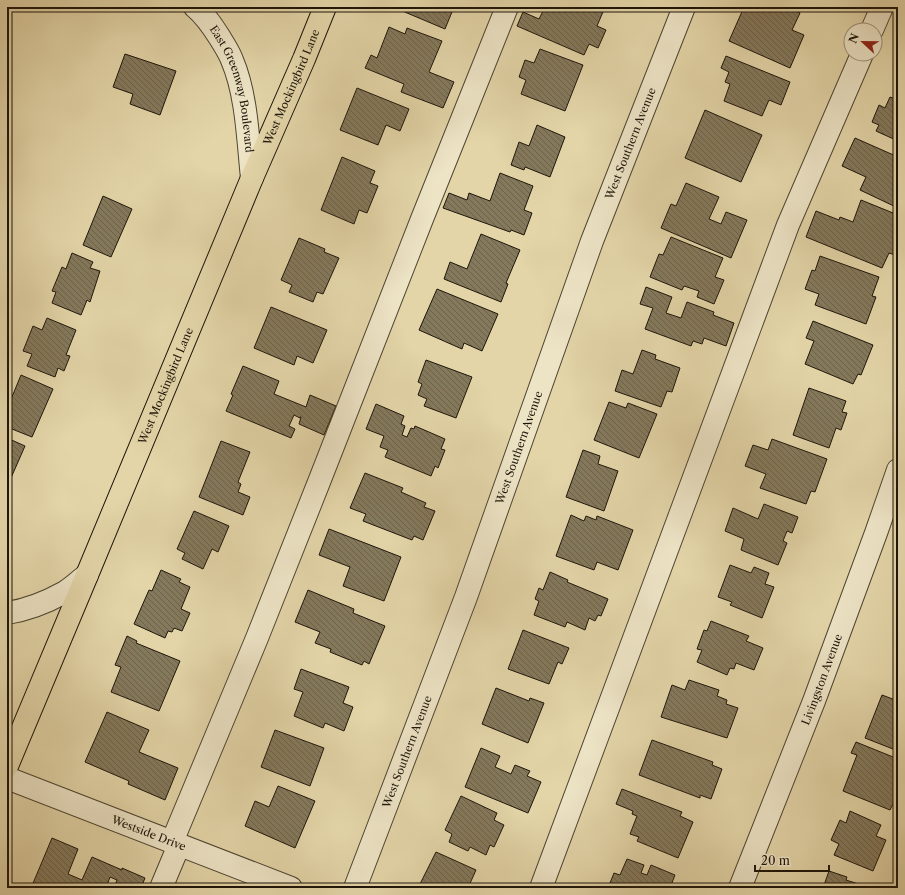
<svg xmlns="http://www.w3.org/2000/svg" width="905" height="895" viewBox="0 0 905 895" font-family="'Libre Caslon Text',serif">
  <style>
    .building { fill: url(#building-back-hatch); stroke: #1d150a }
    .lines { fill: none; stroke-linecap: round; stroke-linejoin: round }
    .minor-casing { stroke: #4e4532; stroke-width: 24 }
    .major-casing { stroke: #1d150a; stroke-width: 24 }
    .minor { stroke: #ede4c6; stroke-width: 22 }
    .major { stroke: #e3d5a8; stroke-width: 22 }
    .labels { text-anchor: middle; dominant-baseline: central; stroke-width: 3; stroke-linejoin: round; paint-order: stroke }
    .street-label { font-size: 11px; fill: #1d150a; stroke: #ede4c6 }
  </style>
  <defs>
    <pattern id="building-back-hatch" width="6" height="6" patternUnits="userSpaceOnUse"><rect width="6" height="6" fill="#84795c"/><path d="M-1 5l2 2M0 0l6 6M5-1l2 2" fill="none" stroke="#6b624a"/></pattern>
  </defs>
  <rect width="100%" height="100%" fill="#e3d5a8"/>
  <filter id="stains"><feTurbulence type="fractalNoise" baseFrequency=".005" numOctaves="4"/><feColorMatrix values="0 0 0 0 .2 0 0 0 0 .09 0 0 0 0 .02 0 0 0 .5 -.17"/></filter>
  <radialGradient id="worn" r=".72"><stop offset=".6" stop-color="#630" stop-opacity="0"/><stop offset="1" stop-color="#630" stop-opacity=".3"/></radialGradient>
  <!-- building -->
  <path class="building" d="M401,7h53l-9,22 -45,-19z
    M545,7h60l-8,19 9,4 -8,18 -9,-4 -5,11 -67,-29 6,-14 16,7z
    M744,7h43l13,6 -8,17 12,5 -14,33 -61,-27z
    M389,27l16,7 2,-6 35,13 -13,31 25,10 -11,26 -42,-16 3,-8 -39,-16 6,-13 6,3z
    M540,49l43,16 -18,46 -44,-17 5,-14 -7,-3 6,-17 9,3z
    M125,54l51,17 -16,44 -30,-11 3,-10 -20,-7z
    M726,56l64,26 -9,23 -12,-5 -7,16 -38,-15 6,-17 -5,-2 4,-10 -8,-4z
    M357,88l52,21 -9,22 -14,-6 -8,20 -38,-15z
    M890,97l8,3v41l-22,-10 3,-6 -7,-3 7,-17 6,3z
    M705,110l57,25 -21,47 -56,-24z
    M537,125l28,12 -15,40 -25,-10 -1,3 -13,-5 8,-23 10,4z
    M855,138l43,19v51l-38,-18 6,-13 -24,-11z
    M342,157l33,14 -5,12 8,3 -11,27 -8,-3 -5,14 -33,-14z
    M500,173l33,13 -9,24 8,3 -8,22 -13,-5 -1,2 -67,-24 6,-15 18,7 2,-7 21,8z
    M686,183l33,14 -10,22 12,5 5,-12 21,8 -16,38 -70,-30 10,-24 5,2z
    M103,196l29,13 -21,48 -28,-12z
    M861,200l37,15v41l-9,-3 -7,15 -76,-31 10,-26 23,9 1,-3 13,5z
    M481,234l39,16 -14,33 2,1 -7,18 -57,-23 6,-17 17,7z
    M671,237l52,21 -8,19 9,3 -10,24 -17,-7 2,-6 -15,-5 -2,4 -32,-13 9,-23 4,1z
    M299,238l26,11 -1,3 15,6 -16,36 -6,-2 -4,10 -24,-10 3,-7 -11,-5z
    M72,253l21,9 -3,6 10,3 -10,31 -3,-2 -6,15 -29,-12 4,-11 -4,-1 10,-24 4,2z
    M820,256l59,21 -7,19 4,1 -10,27 -51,-19 4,-11 -14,-5 7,-19 3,1z
    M646,287l26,10 -6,16 15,5 6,-16 27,10 -1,3 21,8 -8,23 -22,-8 -2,6 -9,-3 -2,5 -46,-17 8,-21 -13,-4z
    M437,289l61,25 -16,37 -18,-8 -2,6 -43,-19z
    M271,307l56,23 -14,33 -16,-7 -3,9 -40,-17z
    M47,318l29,12 -10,25 4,1 -6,15 -6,-3 -3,9 -28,-11 5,-12 -9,-3 10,-25 9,4z
    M813,321l60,24 -12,30 -3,-1 -5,10 -48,-20 9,-23 -8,-3z
    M642,350l14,5 -1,4 25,9 -8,24 -5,-1 -6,16 -46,-16 7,-21 11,4z
    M426,360l46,17 -16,41 -32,-12 3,-7 -9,-4 4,-11 -4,-2z
    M243,366l36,15 -5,13 32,13 4,-12 26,11 -12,29 -25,-11 2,-7h-1v1l-6,-3 -5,11 6,3 -4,9 -65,-27 7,-16 -2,-1z
    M21,375l32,14 -21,48 -25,-10v-18z
    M809,388l37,13 -4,11 5,1 -6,17 -5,-2 -7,20 -36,-13z
    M609,402l17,6 2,-5 29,11 -18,44 -45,-18z
    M376,404l28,12 -3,8 4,2 -3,9 5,2 4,-9 3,1 1,-3 30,13 -4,10 4,1 -7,18 -3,-2 -4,10 -46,-19 3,-7 -8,-3 4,-11 -18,-7z
    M7,438l18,8 -18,41z
    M772,439l55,20 -12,33 -4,-1 -5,13 -46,-16 6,-14 -21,-8 8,-21 15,5z
    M221,441l29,11 -12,30 3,2 -3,8 12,5 -7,18 -44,-18z
    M583,450l17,6 -2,8 20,7 -14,40 -38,-14z
    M365,473l38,15 -2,4 25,11 -2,4 11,4 -12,29 -9,-4 -2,4 -49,-19 3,-7 -16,-6z
    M764,504l34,13 -6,16 -5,-2 -4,10 4,2 -9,22 -37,-15 3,-11 -19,-8 8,-23 25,11z
    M194,511l35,15 -11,26 -6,-3 -9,20 -21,-10 3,-6 -8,-4z
    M571,515l13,6 2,-5 10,4 1,-4 36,14 -15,40 -21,-8 -3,8 -38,-14z
    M329,529l72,28 -17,44 -41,-15 7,-19 -31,-12z
    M730,565l21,8 3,-6 15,6 -4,11 9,3 -12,31 -32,-13 2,-3 -14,-5z
    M161,570l20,9 -2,3 11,5 -9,22 9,4 -8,18 -8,-3 -2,4 -4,-1 -3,7 -31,-14 15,-34 3,1z
    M550,572l18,8 -1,2 41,17 -7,17 -3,-1 -3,6 -6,-3 -4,12 -18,-8 -2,5 -31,-12 5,-14 -4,-2 4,-11 4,2z
    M308,590l46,19 -1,4 32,13 -16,38 -5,-3 -2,4 -32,-13 1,-3 -16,-6 5,-11 -25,-10z
    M711,621l38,15 -3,5 17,7 -9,22 -18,-7 -2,6 -4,-1 -3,7 -30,-13 5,-12 -5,-1 7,-19 3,1z
    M523,630l46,18 -7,16 -4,-2 -9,22 -41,-15z
    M127,636l10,5 -1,2 44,18 -21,50 -48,-19 10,-25 -6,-2z
    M301,669l48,18 -6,16 10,4 -9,24 -19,-8 -2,5 -29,-12 9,-24 -9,-3z
    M689,680l30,10 -2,6 10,4 -1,4 12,4 -11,30 -66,-21 11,-32 13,5z
    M496,688l33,13 1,-3 14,5 -16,40 -46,-19z
    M882,695l16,6v50l-33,-13z
    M107,712l42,18 -10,22 39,16 -13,32 -37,-16 1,-3 -44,-19z
    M275,730l49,18 -14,38 -49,-19z
    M652,740l61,22 -1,3 10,4 -11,30 -11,-4v3l-61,-23z
    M856,742l42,17v35l-8,16 -47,-19 14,-36 -6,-2z
    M481,748l19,8 -5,11 16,7 4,-9 15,6 -3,5 14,6 -13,31 -63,-26z
    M278,786l37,15 -20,47 -50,-22 10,-25 14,6z
    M622,789l60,23 -2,4 13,6 -15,36 -41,-17 2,-4 -9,-3 7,-18 -5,-2 1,-3 -17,-7z
    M461,796l36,17 -3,7 10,5 -10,22 -4,-2 -4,10 -16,-8 -2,4 -19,-9 3,-8 -7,-4z
    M850,811l31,14 -5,11 10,4 -13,31 -39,-16 5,-11 -8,-4 9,-20 6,3z
    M52,838l26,11 -10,25 14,6 10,-23 30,13v-2l23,10 -4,10h-27l3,-8 -7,-3 -4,11h-75z
    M436,852l40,18 -8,18h-50z
    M627,859l17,6 -3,8 6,2 4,-10 24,10 -5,13h-62l6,-15 6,2z
    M829,871l18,6 -1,3 25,8h-48z"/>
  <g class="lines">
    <!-- minor casing -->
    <g class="minor-casing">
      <g id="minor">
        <path id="s1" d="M195,7c11,9 18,20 25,31 4,7 9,14 12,22 15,35 16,81 20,118"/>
        <path d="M872,30l10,-23"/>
        <path d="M7,613c20,-3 40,-11 58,-21 8,-5 15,-12 22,-17"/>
        <path id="s2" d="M7,778l284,110"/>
        <path d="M172,842l85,-204 62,-156 103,-263 85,-212"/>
        <path d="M161,888l18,-43"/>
        <path id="s3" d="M355,888l111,-291 126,-356 92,-234"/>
        <path d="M541,888l247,-663 74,-171"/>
        <path id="s4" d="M740,888l74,-187 62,-168 22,-63"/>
      </g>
    </g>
    <!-- major casing -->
    <g class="major-casing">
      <g id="major">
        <path id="s5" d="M7,766l80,-191 165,-397 52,-119 21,-52"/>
      </g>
    </g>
    <!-- minor -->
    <use href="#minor" class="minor"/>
    <!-- major -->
    <use href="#major" class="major"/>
  </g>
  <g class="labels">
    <!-- street labels -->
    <g class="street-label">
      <text stroke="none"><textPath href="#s5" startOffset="736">West Mockingbird Lane</textPath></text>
      <text stroke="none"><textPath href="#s1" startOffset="93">East Greenway Boulevard</textPath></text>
      <text stroke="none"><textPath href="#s3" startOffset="794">West Southern Avenue</textPath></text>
      <text stroke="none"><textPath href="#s5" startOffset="412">West Mockingbird Lane</textPath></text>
      <text stroke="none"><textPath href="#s3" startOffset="470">West Southern Avenue</textPath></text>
      <text stroke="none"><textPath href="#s4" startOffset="224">Livingston Avenue</textPath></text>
      <text stroke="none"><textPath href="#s3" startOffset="146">West Southern Avenue</textPath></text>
      <text stroke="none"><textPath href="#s2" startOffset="152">Westside Drive</textPath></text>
    </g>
  </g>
  <!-- margin -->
  <rect width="905" height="895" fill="none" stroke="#e3d5a8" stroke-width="24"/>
  <rect x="8" y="8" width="889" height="879" fill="none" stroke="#1d150a" stroke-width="2"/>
  <rect x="12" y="12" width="881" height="871" fill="none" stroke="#1d150a"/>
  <!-- north arrow -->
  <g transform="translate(863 42) rotate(292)"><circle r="19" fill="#ede4c6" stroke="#9a917b"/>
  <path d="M0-3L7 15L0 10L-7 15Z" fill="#8f2418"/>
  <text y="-6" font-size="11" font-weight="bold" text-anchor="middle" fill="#1d150a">N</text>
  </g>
  <!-- scale -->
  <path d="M755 865v6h74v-6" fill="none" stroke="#1d150a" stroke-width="2"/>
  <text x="761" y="865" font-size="12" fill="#1d150a" stroke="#ede4c6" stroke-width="3" paint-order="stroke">20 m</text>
  <rect width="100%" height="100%" filter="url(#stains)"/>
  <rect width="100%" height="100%" fill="url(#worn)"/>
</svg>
